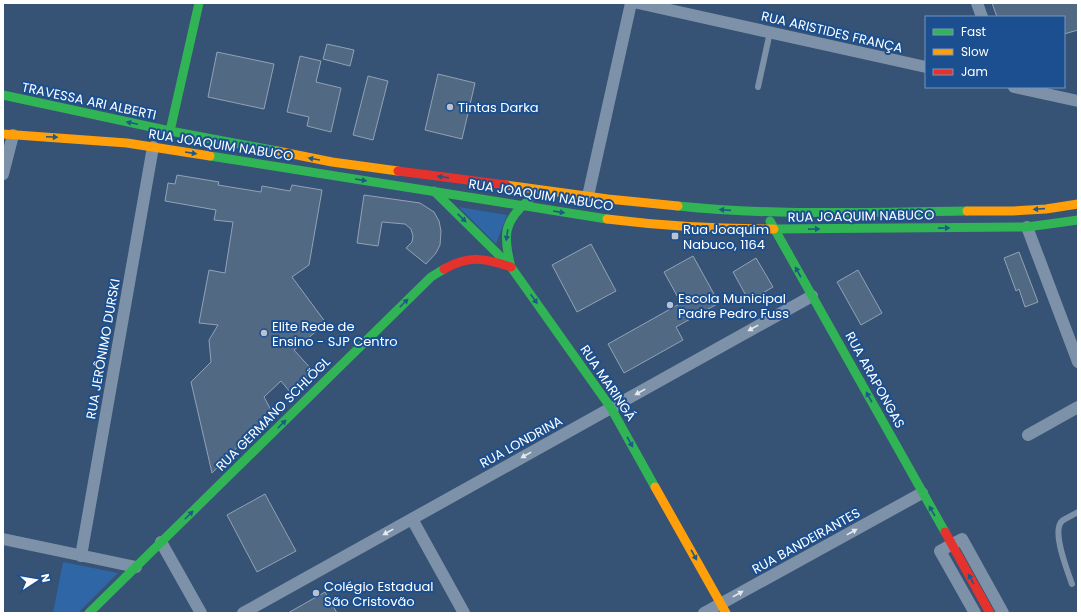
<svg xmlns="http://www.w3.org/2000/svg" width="1081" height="616" viewBox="0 0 1081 616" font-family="Poppins,sans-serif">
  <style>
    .green { fill: #2f66a5 }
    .building { fill: #526984; stroke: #92a2b6 }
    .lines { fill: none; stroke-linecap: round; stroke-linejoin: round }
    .lane { stroke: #7d92a8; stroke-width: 6 }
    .street { stroke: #7d92a8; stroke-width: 12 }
    .fast { stroke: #30b455; stroke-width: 9 }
    .slow { stroke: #ff9f0a; stroke-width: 9 }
    .jam { stroke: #e5322d; stroke-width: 9 }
    .oneway { fill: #1d5989 }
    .oneway2 { fill: #e5e9ee }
    .poi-dot { fill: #b9c2ce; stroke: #1b4f8f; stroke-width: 1.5 }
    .labels { text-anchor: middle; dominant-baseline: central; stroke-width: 4; stroke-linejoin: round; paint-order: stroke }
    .street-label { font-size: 13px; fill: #fff; stroke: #1b4f8f }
    .poi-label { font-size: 13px; fill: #fff; stroke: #1b4f8f; text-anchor: start }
  </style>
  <rect width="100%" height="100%" fill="#365274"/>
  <!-- green -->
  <path class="green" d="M459,207l48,8 -11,29z
    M63,562l55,11 -40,40h-25z"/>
  <!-- building -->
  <path class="building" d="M992,3h86v27l-14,4v-17h-67z
    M327,44l27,6 -4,16 -27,-7z
    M217,52l57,12 -10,45 -56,-12z
    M300,56l21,5 -5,21 25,6 -10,44 -24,-6 2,-9 -22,-5z
    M438,74l37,9 -13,56 -37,-9z
    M368,76l20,5 -15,59 -20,-5z
    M177,175l42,7 -1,3 43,7 1,-6 28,5 2,-6 30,5 -13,75 -17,12 34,46 -32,27 19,21 -23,21 -9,-11 -17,16 8,15 -60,61 -21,-91 20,-20 -2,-22 9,-15 -19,-2 10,-53 16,3 8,-51 -19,-2 2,-10 -51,-9 3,-18 7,1z
    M364,195l56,8 14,9 5,9 2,10 -1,14 -4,8 -10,11 -20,-16 6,-6 1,-6 -2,-7 -6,-5 -23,-2 -4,24 -21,-3z
    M591,244l25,47 -39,21 -25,-47z
    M1019,252l19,50 -13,5 -6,-18 -3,2 -12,-33z
    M693,256l26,47 -43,24 7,13 -59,33 -16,-29 73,-41 -17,-31z
    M756,258l17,29 -24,14 -16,-29z
    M858,270l24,43 -21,12 -24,-43z
    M265,494l31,57 -39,21 -30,-57z
    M325,592l12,21h-49z"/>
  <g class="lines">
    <!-- lane -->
    <path class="lane" d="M758,87l12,-55
      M1072,584c-4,-12 -21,-53 -10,-63 4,-3 11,-6 16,-9"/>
    <!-- street -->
    <path class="street" d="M638,3l288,64
      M977,3l5,14
      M1014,87l64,14
      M3,174l10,-39
      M588,196l43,-193
      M1027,227l51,135
      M1028,435l50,-28
      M412,519l52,94
      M3,539l133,28
      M161,542l40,71
      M81,556l72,-409
      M243,613l569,-317
      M704,613l218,-120
      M975,613l-35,-62 22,-12 41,74"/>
    <!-- fast -->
    <path class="fast" d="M3,95l167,36 107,20
      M170,131l29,-128
      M210,156l397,63
      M434,191l77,76 100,141 44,79
      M678,206c96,10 193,6 289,5
      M770,221l175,311
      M774,229l253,-2 51,-7
      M511,267c-8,-31 -8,-46 18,-67
      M89,613l342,-336 13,-8"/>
    <!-- slow -->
    <path class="slow" d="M3,134l124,9 83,13
      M277,151l55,11 66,9
      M506,185l102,14 70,7
      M967,211h46l33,-2 32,-5
      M607,219c56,7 111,10 167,10
      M655,487l71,126"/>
    <!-- jam -->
    <path class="jam" d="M398,171l108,14
      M444,269c26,-14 40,-11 67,-2
      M945,532l45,81"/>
  </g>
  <!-- one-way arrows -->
  <defs><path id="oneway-solid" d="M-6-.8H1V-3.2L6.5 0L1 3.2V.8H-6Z"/></defs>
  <g class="oneway">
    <use href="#oneway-solid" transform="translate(132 123) rotate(-168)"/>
    <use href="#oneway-solid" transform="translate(52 137) rotate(3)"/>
    <use href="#oneway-solid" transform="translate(191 153) rotate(9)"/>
    <use href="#oneway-solid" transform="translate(314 159) rotate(-170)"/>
    <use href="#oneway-solid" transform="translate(443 177) rotate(-172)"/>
    <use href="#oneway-solid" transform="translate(361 180) rotate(9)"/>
    <use href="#oneway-solid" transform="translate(1039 209) rotate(176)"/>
    <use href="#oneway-solid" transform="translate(725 210) rotate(-176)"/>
    <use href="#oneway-solid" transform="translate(559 212) rotate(9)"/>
    <use href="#oneway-solid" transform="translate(462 218) rotate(44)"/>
    <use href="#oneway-solid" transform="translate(944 228) rotate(-1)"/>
    <use href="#oneway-solid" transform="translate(814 229) rotate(-1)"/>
    <use href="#oneway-solid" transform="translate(507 235) rotate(98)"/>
    <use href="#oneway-solid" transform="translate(798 272) rotate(-119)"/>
    <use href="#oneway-solid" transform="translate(534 299) rotate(55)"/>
    <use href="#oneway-solid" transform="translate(404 303) rotate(-45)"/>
    <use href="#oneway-solid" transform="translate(869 397) rotate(-119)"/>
    <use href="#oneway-solid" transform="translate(282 424) rotate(-45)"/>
    <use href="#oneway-solid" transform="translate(630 442) rotate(61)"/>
    <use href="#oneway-solid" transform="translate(932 511) rotate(-120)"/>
    <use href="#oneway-solid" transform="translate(189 515) rotate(-45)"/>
    <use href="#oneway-solid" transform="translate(694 555) rotate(61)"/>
    <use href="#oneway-solid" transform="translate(971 579) rotate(-119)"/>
  </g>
  <g class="oneway2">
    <use href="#oneway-solid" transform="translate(753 328) rotate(151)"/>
    <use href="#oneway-solid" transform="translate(640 392) rotate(151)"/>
    <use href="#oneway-solid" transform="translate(526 455) rotate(151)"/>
    <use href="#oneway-solid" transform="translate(388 532) rotate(151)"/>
    <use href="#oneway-solid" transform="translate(852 532) rotate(-29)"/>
    <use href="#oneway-solid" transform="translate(738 594) rotate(-29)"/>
  </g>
  <!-- markers -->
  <g class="poi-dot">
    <circle cx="450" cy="107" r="4"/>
    <rect x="671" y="232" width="8" height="8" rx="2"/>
    <circle cx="670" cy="305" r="4"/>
    <circle cx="264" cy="333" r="4"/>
    <circle cx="316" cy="593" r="4"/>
  </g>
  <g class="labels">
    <!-- street labels -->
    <g class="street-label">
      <text transform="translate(832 32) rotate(13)">RUA ARISTIDES FRANÇA</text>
      <text transform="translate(89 101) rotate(12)">TRAVESSA ARI ALBERTI</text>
      <text transform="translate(221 145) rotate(9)">RUA JOAQUIM NABUCO</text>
      <text transform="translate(541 195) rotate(9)">RUA JOAQUIM NABUCO</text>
      <text transform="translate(861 216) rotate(-1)">RUA JOAQUIM NABUCO</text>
      <text transform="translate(103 349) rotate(-80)">RUA JERÔNIMO DURSKI</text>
      <text transform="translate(875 380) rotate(61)">RUA ARAPONGAS</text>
      <text transform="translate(608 383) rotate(56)">RUA MARINGÁ</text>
      <text transform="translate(273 414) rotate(-45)">RUA GERMANO SCHLÖGL</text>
      <text transform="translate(521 442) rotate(-29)">RUA LONDRINA</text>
      <text transform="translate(806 541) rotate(-29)">RUA BANDEIRANTES</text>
    </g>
    <!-- poi labels -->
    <g class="poi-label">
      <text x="458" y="107">Tintas Darka</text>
      <text x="683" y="229">Rua Joaquim<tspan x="683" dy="15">Nabuco, 1164</tspan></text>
      <text x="678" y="298">Escola Municipal<tspan x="678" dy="15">Padre Pedro Fuss</tspan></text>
      <text x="272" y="326">Elite Rede de<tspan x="272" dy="15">Ensino - SJP Centro</tspan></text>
      <text x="324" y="586">Colégio Estadual<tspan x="324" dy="15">São Cristovão</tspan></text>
    </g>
  </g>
  <!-- border -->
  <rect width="1081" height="616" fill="none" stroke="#ffffff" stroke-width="8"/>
  <!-- legend -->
  <rect x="925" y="16" width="140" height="72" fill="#1b4f8f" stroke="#7695bc"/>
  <rect x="933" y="29" width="20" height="6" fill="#30b455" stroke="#7695bc"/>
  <text x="961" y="36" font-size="12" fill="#ffffff">Fast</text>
  <rect x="933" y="49" width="20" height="6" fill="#ff9f0a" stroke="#7695bc"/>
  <text x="961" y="56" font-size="12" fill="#ffffff">Slow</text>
  <rect x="933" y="69" width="20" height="6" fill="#e5322d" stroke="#7695bc"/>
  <text x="961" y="76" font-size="12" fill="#ffffff">Jam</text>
  <!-- north arrow -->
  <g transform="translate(36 580) rotate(78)" stroke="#1b4f8f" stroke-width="3" paint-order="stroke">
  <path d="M0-3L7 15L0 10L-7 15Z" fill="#ffffff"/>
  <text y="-6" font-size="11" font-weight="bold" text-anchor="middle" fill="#ffffff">N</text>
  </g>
</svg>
